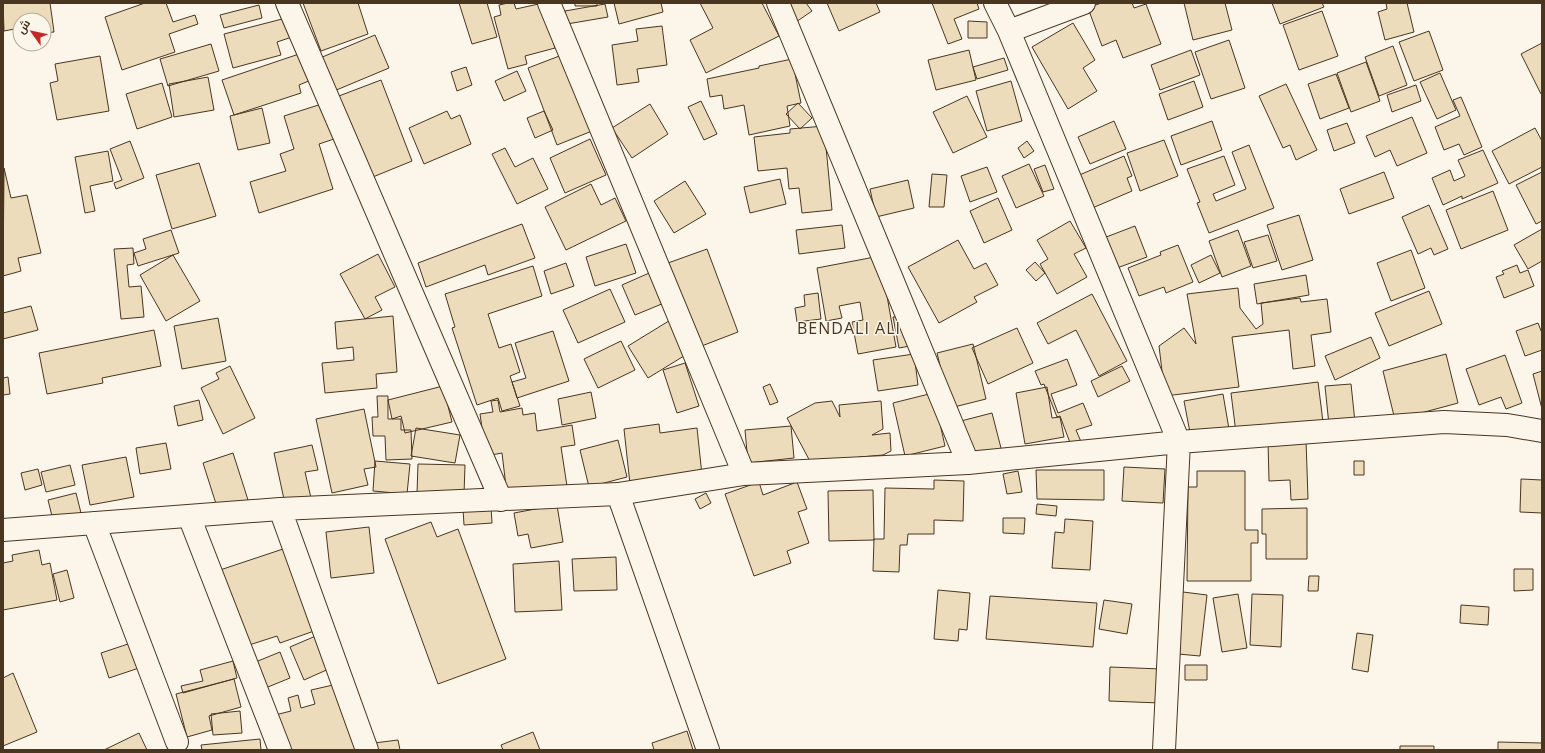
<svg xmlns="http://www.w3.org/2000/svg" width="1545" height="753" viewBox="0 0 1545 753" font-family="'Open Sans',Cairo,sans-serif">
  <style>
    .building { fill: #ecdcbc; stroke: #4a3520 }
    .lines { fill: none; stroke-linecap: round; stroke-linejoin: round }
    .minor-casing { stroke: #4a3520; stroke-width: 24 }
    .minor { stroke: #fbf6e9; stroke-width: 22 }
    .labels { text-anchor: middle; dominant-baseline: central; stroke-width: 3; stroke-linejoin: round; paint-order: stroke }
    .quarter-label { font-size: 16px; letter-spacing: 1px; fill: #4a3520; stroke: #fbf6e9 }
  </style>
  <rect width="100%" height="100%" fill="#fbf6e9"/>
  <!-- building -->
  <path class="building" d="M3,3h47l4,29 -10,1v-13h-24v8l-16,3z
    M145,3h21l7,19 22,-7 3,9 -29,10 6,18 -53,18 -17,-53z
    M303,3h55l10,31 -47,17z
    M459,3h28l10,34 -25,7z
    M508,3h6l2,6 27,-6 12,45 -30,8 2,8 -19,5 -14,-52 7,-2 -2,-10z
    M575,3h22v3h-22z
    M614,3h47l2,9 -44,12z
    M700,3h62l17,33 -73,37 -16,-33 23,-12z
    M792,3h14l6,8 -16,11 -11,-15z
    M827,3h49l4,9 -41,19z
    M932,3h45l2,6 -25,10 8,20 -14,5z
    M1101,3h31l2,5 12,-4 15,40 -38,14 -7,-18 -14,6 -14,-38z
    M1184,3h41l7,27 -39,10z
    M1272,3h50l2,4 -44,17z
    M1386,3h21l7,29 -29,8 -7,-28 9,-3z
    M605,4l3,13 -41,7 -2,-13z
    M259,5l3,13 -38,10 -4,-13z
    M1322,11l16,45 -39,14 -16,-45z
    M286,18l6,19 -15,5 4,13 -48,13 -9,-34z
    M968,21l19,1v16h-19z
    M1073,23l22,37 -12,8 14,23 -29,18 -36,-62z
    M662,26l5,39 -30,4 2,13 -22,3 -5,-40 26,-4 -2,-12z
    M1429,31l14,39 -29,11 -15,-39z
    M375,35l14,33 -55,23 -14,-33z
    M1229,40l16,48 -34,11 -16,-47z
    M1542,43v50l-1,1 -20,-40z
    M211,44l8,27 -51,15 -8,-27z
    M1393,46l14,39 -28,11 -14,-39z
    M969,50l7,30 -40,10 -8,-30z
    M1191,50l9,25 -40,15 -9,-25z
    M302,53l9,27 -12,5 2,8 -67,22 -12,-35z
    M562,55l30,76 -35,14 -29,-77z
    M100,56l9,55 -52,9 -7,-37 8,-2 -3,-17z
    M1004,58l4,12 -31,9 -4,-12z
    M792,59l9,44 -14,3 3,20 -41,9 -5,-30 -20,4 -2,-14 -12,2 -3,-18 52,-11v-2z
    M1366,62l14,39 -29,11 -14,-39z
    M466,67l6,18 -15,6 -6,-19z
    M517,71l9,20 -22,10 -9,-20z
    M1440,73l16,37 -19,9 -17,-37z
    M1336,74l13,34 -29,11 -12,-35z
    M208,77l6,33 -40,7 -5,-33z
    M381,80l31,81 -49,20 -32,-82z
    M1011,81l11,40 -35,10 -11,-40z
    M1194,81l9,26 -35,13 -9,-26z
    M162,83l10,34 -35,12 -11,-35z
    M1286,84l31,66 -21,10 -6,-15 -7,3 -24,-52z
    M1416,85l5,16 -29,11 -5,-17z
    M967,96l20,41 -34,16 -20,-41z
    M1461,97l21,50 -18,8 -5,-11 -15,6 -9,-23 25,-11 -7,-16z
    M701,101l16,33 -13,6 -16,-33z
    M328,102l12,35 -21,7 14,45 -74,24 -9,-31 36,-11 -6,-17 14,-5 -10,-33z
    M798,103l14,15 -12,11 -14,-15z
    M650,104l18,30 -36,24 -20,-30z
    M262,108l8,35 -32,7 -8,-34z
    M447,111l4,8 9,-4 11,29 -47,20 -15,-36z
    M544,111l9,19 -18,8 -8,-20z
    M1412,117l15,36 -30,13 -7,-16 -15,7 -9,-21z
    M1114,121l12,28 -36,15 -12,-27z
    M1212,121l10,29 -41,15 -10,-29z
    M1347,123l8,20 -21,8 -7,-21z
    M824,126l8,84 -30,3 -3,-25 -10,1 -2,-21 -29,3 -4,-34 36,-4v-4z
    M1535,128l7,13v26l-33,17 -17,-33z
    M590,139l16,36 -41,18 -15,-35z
    M1164,140l14,36 -38,15 -13,-38z
    M130,141l14,37 -28,11 -2,-6 8,-3 -12,-31z
    M1027,141l7,10 -10,7 -6,-10z
    M1249,145l25,63 -65,25 -12,-30 3,-1 -13,-33 37,-13 11,29 -22,9 3,7 30,-12 -14,-37z
    M505,148l10,19 18,-9 15,31 -31,15 -25,-50z
    M1483,150l15,33 -36,16v-3l-19,9 -11,-27 18,-8 4,11 11,-5 -7,-16z
    M108,151l5,30 -23,5 5,25 -10,2 -10,-56z
    M1124,156l8,20 -5,2 5,13 -42,18 -13,-33z
    M199,163l17,53 -44,13 -16,-54z
    M1029,164l15,32 -28,12 -14,-32z
    M1045,165l9,24 -11,3 -9,-23z
    M987,167l10,25 -27,10 -9,-26z
    M4,168l7,30 16,-3 14,58 -23,5 3,13 -18,5z
    M1384,172l10,26 -45,16 -9,-25z
    M1542,172v49l-6,3 -20,-39z
    M932,174l15,1 -3,32h-15z
    M780,179l6,25 -36,9 -6,-26z
    M908,180l6,28 -38,9 -6,-28z
    M685,181l21,33 -32,19 -20,-32z
    M591,184l10,21 14,-7 11,23 -60,29 -21,-43z
    M1493,191l15,39 -47,19 -15,-39z
    M998,198l14,32 -28,13 -14,-32z
    M1429,205l19,44 -14,6 -3,-7 -13,6 -16,-37z
    M1299,215l14,45 -31,10 -15,-45z
    M1070,221l16,27 -12,6 13,23 -30,17 -17,-30 8,-5 -11,-19z
    M522,224l13,34 -47,17 -3,-10 -59,22 -8,-24z
    M842,225l3,23 -46,6 -3,-24z
    M1135,226l12,31 -30,11 -16,-29z
    M1542,229v32l-14,8 -14,-24z
    M171,230l8,23 -41,13 -4,-13 12,-4 -3,-10z
    M1238,230l13,36 -29,11 -13,-36z
    M1268,235l9,26 -24,7 -9,-26z
    M958,240l16,29 12,-6 12,22 -24,12 3,5 -38,21 -31,-56z
    M626,244l10,29 -41,13 -9,-29z
    M1178,245l15,37 -27,11 -2,-6 -25,9 -11,-28 33,-13 -1,-3z
    M133,248l1,16 -7,1 2,22 12,-1 3,31 -23,2 -7,-70z
    M707,249l31,83 -39,15 -31,-84z
    M1411,250l14,38 -34,13 -14,-38z
    M378,254l17,33 -20,10 7,13 -17,9 -25,-45z
    M173,255l27,46 -34,20 -26,-46z
    M1211,255l9,18 -21,10 -8,-18z
    M880,256l16,91 -38,7 -6,-32 11,-2 -3,-18 -21,4 3,12 -16,3 -9,-53z
    M1035,262l10,11 -9,8 -10,-11z
    M566,263l8,23 -23,8 -7,-23z
    M1517,265l3,8 8,-3 6,16 -30,12 -8,-21 8,-3 -2,-3z
    M533,266l9,30 -54,18 11,34 12,-4 9,28 -10,4 10,30 -18,5 -4,-13 -21,7 -25,-77 3,-1 -10,-33z
    M656,270l13,31 -34,14 -13,-30z
    M1306,275l3,20 -52,9 -3,-20z
    M1238,288l2,20 16,21 7,-5 -2,-21 39,-5 1,4 26,-3 4,33 -20,3 4,31 -22,3 -4,-39 -57,7 7,50 -74,9 -6,-50 25,-18 12,16 -9,-50z
    M610,289l15,33 -47,21 -15,-33z
    M1429,291l13,33 -53,22 -14,-33z
    M818,293l3,26 -24,3 -2,-14 10,-2 -1,-11z
    M1092,294l35,67 -28,15 -23,-46 -28,14 -11,-21z
    M31,306l7,24 -35,9v-26z
    M393,316l4,56 -21,2 1,14 -52,5 -3,-30 32,-3 -1,-13 -16,2 -2,-27z
    M893,317h4l13,29 -11,2z
    M218,318l8,43 -44,8 -8,-43z
    M672,319l20,32 -44,27 -20,-32z
    M1538,323l4,10v17l-17,6 -9,-25z
    M1017,328l16,35 -45,21 -16,-36z
    M154,330l7,36 -59,12 1,5 -56,11 -8,-41z
    M553,331l16,50 -52,17 -5,-16 14,-4 -11,-35z
    M1371,337l9,21 -45,22 -10,-24z
    M621,341l14,29 -37,18 -14,-29z
    M973,344l13,55 -36,9 -13,-55z
    M914,354l4,31 -40,6 -5,-31z
    M1446,354l12,49 -63,17 -12,-49z
    M1505,355l17,48 -16,6 -5,-12 -22,8 -13,-36z
    M1067,359l10,26 -26,9 7,19 25,-10 9,22 -16,5 6,14 -10,4 -12,-32 -3,1 -13,-33 -3,1 -6,-14z
    M685,363l14,43 -22,7 -14,-43z
    M230,366l25,52 -32,16 -22,-46 18,-9 -3,-6z
    M1122,366l8,15 -32,16 -7,-16z
    M1542,371v38l-9,-35z
    M8,377l2,17 -7,1v-17z
    M1318,382l5,40 -87,11 -5,-40z
    M770,384l8,18 -8,3 -7,-18z
    M1351,384l4,38 -26,3 -4,-39z
    M443,386l9,36 -47,11 -4,-17 -9,3 -4,-19z
    M1047,387l5,31 8,-1 4,20 -39,7 -9,-51z
    M591,392l5,26 -34,7 -4,-26z
    M933,393l12,53 -40,10 -12,-53z
    M1223,394l7,41 -38,8 -8,-42z
    M377,396h11v23h13v11h10l1,29 -26,1 -1,-24h-12l-1,-19h6z
    M199,400l4,20 -25,6 -4,-20z
    M498,400l2,12 22,-4 1,7 12,-2 2,18 35,-6 3,20 -14,2 6,39 -60,9 -5,-42 -16,3 -6,-42 13,-2 -2,-11z
    M832,401l8,16 -1,-12 42,-4 2,28 -11,6 18,-2 1,18 -8,4 -23,2 -47,10 -26,-49 28,-15z
    M364,409l12,58 -12,2 4,16 -36,8 -16,-74z
    M992,413l10,39 -32,8 -9,-39z
    M659,424l1,9 37,-5 5,47 -72,9 -6,-55z
    M791,426l3,32 -46,5 -3,-33z
    M416,428l44,7 -5,28 -44,-7z
    M618,440l9,37 -38,10 -9,-37z
    M1306,440l2,59 -17,1 -1,-20 -21,1 -1,-39z
    M166,443l5,26 -31,5 -4,-26z
    M312,445l6,25 -13,2 6,26 -26,6 -11,-51z
    M233,453l15,47 -30,10 -15,-47z
    M126,457l8,40 -44,8 -8,-40z
    M375,461l35,3 -3,30 -34,-3z
    M1354,461h10v14h-10z
    M418,464l47,1 -1,29 -47,-1z
    M70,465l5,20 -29,7 -5,-20z
    M1124,467l41,2 -2,34 -41,-2z
    M38,469l4,16 -17,5 -4,-17z
    M1036,470h68v30l-67,-1z
    M1018,471l4,21 -15,2 -4,-20z
    M1197,471h48v59h13v13h-7v38h-64l1,-94h9z
    M1521,479l21,1v33l-22,-1z
    M934,480l30,1 -1,40 -29,-1v14h-26l-1,11h-7l-1,27 -26,-1 1,-32h10l1,-51 49,1z
    M759,482l4,13 34,-13 10,27 -9,3 11,31 -22,8 4,12 -37,13 -29,-82z
    M873,490l1,50 -45,1 -1,-50z
    M76,493l5,20 -28,7 -5,-20z
    M706,493l5,10 -11,6 -5,-10z
    M1037,504l20,2 -1,10 -20,-2z
    M557,505l6,37 -32,6 -3,-14 -10,2 -4,-23z
    M491,507l1,16 -28,2 -1,-16z
    M1307,508v51h-41v-25h-4v-25z
    M1003,518h22l-1,16 -21,-1z
    M1065,519l28,2 -3,49 -38,-2 3,-36 9,1z
    M431,522l6,15 21,-8 48,130 -68,25 -53,-145z
    M369,527l5,46 -43,5 -5,-46z
    M289,547l28,83 -37,13 -3,-7 -31,10 -26,-76z
    M39,550l3,15 8,-2 7,37 -54,10v-47l10,-2 -1,-6z
    M616,557l1,33 -43,1 -2,-32z
    M559,561l3,49 -47,2 -2,-48z
    M1514,569h19v21l-19,1z
    M67,570l7,28 -14,4 -7,-28z
    M1309,576h10l-1,15h-10z
    M938,590l32,3 -3,37 -8,-1 -1,12 -24,-2z
    M1175,591l32,4 -7,61 -33,-3z
    M1238,594l9,54 -25,4 -9,-54z
    M1252,594l31,1 -2,52 -31,-2z
    M990,596l107,7 -4,44 -107,-8z
    M1104,600l28,4 -5,30 -28,-5z
    M1461,605l28,2 -1,18 -28,-2z
    M1357,633l16,2 -5,37 -16,-3z
    M318,635l13,33 -27,12 -14,-33z
    M134,642l8,25 -33,11 -8,-25z
    M280,652l10,26 -27,11 -10,-26z
    M233,661l4,17 -54,15 -2,-7 22,-5 -3,-11z
    M1185,665h22v15h-22z
    M1110,667l51,2 -1,34 -51,-2z
    M13,673l24,59 -34,14v-68z
    M234,679l7,28 -32,9 3,14 -25,7 -11,-43z
    M342,683l13,67h-73l-7,-35 16,-4 -3,-13 10,-3 3,13 14,-4 -4,-14z
    M240,711l2,22 -29,2 -2,-21z
    M687,731l6,19h-39l-2,-7z
    M533,732l7,18h-37l-2,-5z
    M139,733l8,17h-43z
    M260,739l1,11h-59l-1,-5z
    M398,740l2,10h-24l-2,-7z
    M1498,742l44,1v7h-44z
    M1400,746h34v4h-34z"/>
  <g class="lines">
    <!-- minor casing -->
    <g class="minor-casing">
      <path id="minor" d="M287,3l214,497
        M549,3l195,471
        M778,3l190,460
        M995,3l14,28 170,411 -15,308
        M1009,31l75,-28
        M618,494l90,256
        M280,509l87,241
        M189,516l91,234
        M94,523l83,219
        M3,530l277,-21 338,-15 126,-20 224,-11 211,-21 265,-20 63,3 35,6"/>
    </g>
    <!-- minor -->
    <use href="#minor" class="minor"/>
  </g>
  <g class="labels">
    <!-- quarter labels -->
    <g class="quarter-label">
      <text x="849" y="328">BENDALI ALI</text>
    </g>
  </g>
  <!-- border -->
  <rect width="1545" height="753" fill="none" stroke="#4a3520" stroke-width="8"/>
  <!-- north arrow -->
  <g transform="translate(32 32) rotate(303)"><circle r="19" fill="#fbf6e9" stroke="#b4a999"/>
  <path d="M0-3L7 15L0 10L-7 15Z" fill="#c62828"/>
  <text y="-6" font-size="11" font-weight="bold" text-anchor="middle" fill="#4a3520">ش</text>
  </g>
</svg>
